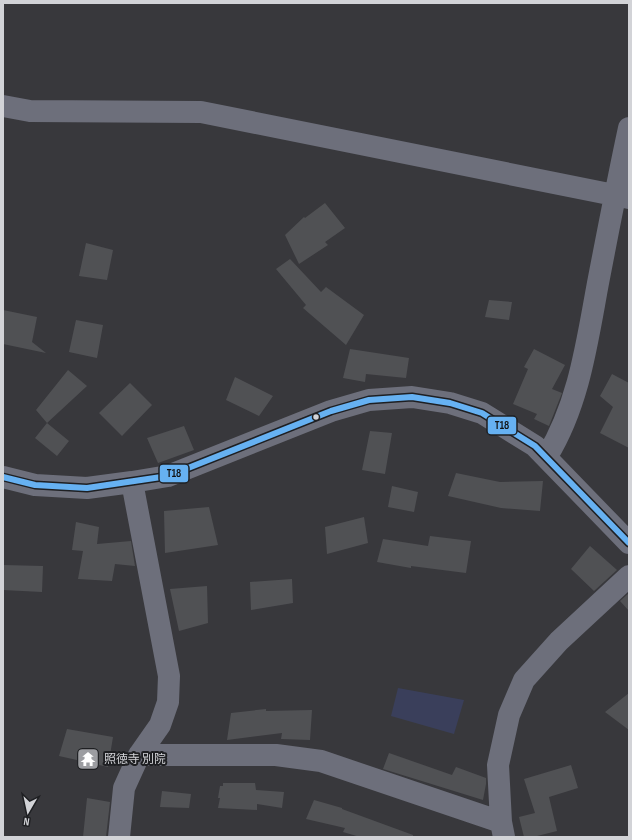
<svg xmlns="http://www.w3.org/2000/svg" width="632" height="840" viewBox="0 0 632 840" font-family="'Sofia Sans Condensed','Noto Sans JP',sans-serif">
  <style>
    .green { fill: #3a3f5b }
    .building { fill: #505154 }
    .lines { fill: none; stroke-linecap: round; stroke-linejoin: round }
    .minor { stroke: #6d6f7b; stroke-width: 22 }
    .bus-1-casing { stroke: #1e1f22; stroke-width: 9 }
    .bus-1 { stroke: #66b1f2; stroke-width: 6 }
    .bus-dot { fill: #d2d3d7; stroke: #1e1f22; stroke-width: 1.5 }
    .labels { text-anchor: middle; dominant-baseline: central; stroke-width: 4; stroke-linejoin: round; paint-order: stroke }
    .poi-label { font-size: 12px; fill: #d2d3d7; stroke: #1e1f22; text-anchor: start }
    .line-badge { stroke: #1e1f22; stroke-width: 1.5 }
    .pale-badge-label { font-size: 11px; text-anchor: middle; font-weight: bold; fill: #111 }
  </style>
  <rect width="100%" height="100%" fill="#38383c"/>
  <!-- green -->
  <path class="green" d="M398,688l66,12 -10,34 -63,-18z"/>
  <!-- building -->
  <path class="building" d="M325,203l20,25 -20,14 3,3 -29,19 -14,-29 19,-18 1,1z
    M86,243l27,7 -6,30 -28,-4z
    M290,259l31,33 5,-5 38,28 -18,30 -43,-37 3,-3 -30,-36z
    M489,300l23,2 -3,18 -24,-3z
    M3,310l34,7 -5,25 14,11 -43,-9z
    M76,320l27,5 -6,33 -28,-6z
    M350,349l59,9 -3,20 -40,-4 -1,8 -22,-4z
    M534,349l31,16 -13,24 10,4 -13,33 -15,-7 3,-5 -24,-10 15,-35 -4,-2z
    M68,370l19,16 -40,37 -11,-13z
    M612,374l17,9v65l-29,-15 13,-26 -13,-11z
    M235,377l38,19 -14,20 -33,-16z
    M130,383l22,22 -30,31 -23,-23z
    M47,423l22,18 -12,15 -22,-18z
    M184,426l10,24 -36,13 -11,-25z
    M370,431l22,2 -7,41 -23,-4z
    M456,473l44,9 43,-1 -3,30 -39,-3 -53,-12z
    M392,486l26,6 -4,20 -26,-5z
    M209,507l9,38 -53,8 -1,-42z
    M364,517l4,26 -41,11 -2,-27z
    M76,522l23,5 -2,17 34,-3 4,25 -20,-2 -3,17 -34,-2 5,-28 -11,-1z
    M430,536l41,5 -5,32 -55,-7v2l-34,-6 6,-23 45,7z
    M590,546l27,24 -23,21 -23,-22z
    M3,565l40,1 -1,26 -39,-2z
    M292,579l1,24 -42,7 -1,-28z
    M207,586l1,37 -29,8 -9,-42z
    M629,593v18l-9,-10z
    M629,693v37l-24,-18z
    M266,709v2l46,-1 -2,30 -29,-1 1,-6 -55,7 4,-27z
    M67,729l46,8 -5,30 -49,-11z
    M389,753l63,22 4,-8 30,11v6l-3,16 -100,-31z
    M571,765l7,23 -29,9 8,34 -24,6h-9l-5,-20 16,-4 -11,-34z
    M223,783h32l1,7 28,2 -2,16 -25,-4v6l-39,-2 2,-10h-2l2,-12h3z
    M162,791l29,3 -2,14 -29,-1z
    M87,798l23,4 -4,35h-23z
    M314,800l28,8v1l71,26v2h-53l-17,-5 2,-4 -39,-9z"/>
  <g class="lines">
    <!-- minor -->
    <path class="minor" d="M3,106l27,5 171,1 428,86
      M547,456c32,-52 40,-114 51,-173 10,-52 20,-104 31,-155
      M3,477l32,8 52,3 45,-6 36,-6 163,-65 38,-11 43,-3 38,6 32,10 53,33 94,97
      M132,482l37,194 -1,26 -8,23 -21,30
      M119,837l5,-49 15,-33h137l45,6 180,61
      M504,837l-3,-15 -3,-57 11,-50 15,-35 35,-39 70,-65"/>
    <!-- bus-1 casing -->
    <g class="bus-1-casing">
      <path id="bus-1" d="M3,477l32,8 52,3 81,-12 163,-65 38,-11 43,-3 38,6 32,10 53,33 94,97"/>
    </g>
    <!-- bus-1 -->
    <use href="#bus-1" class="bus-1"/>
  </g>
  <!-- icons -->
  <defs>
    <g id="temple-square" transform="scale(1.15)"><rect x="-9" y="-9" width="18" height="18" rx="4" fill="#9c9da1" stroke="#1e1f22"/><path d="M0-6L5-2H3V0L6.5 2.5H4V6H1.5V3h-3V6H-4V2.5H-6.5L-3 0V-2H-5Z" fill="#fff"/></g>
  </defs>
  <g fill-rule="evenodd">
    <use href="#temple-square" x="88" y="759"/>
  </g>
  <!-- markers -->
  <circle class="bus-dot" cx="316" cy="417" r="3.5"/>
  <g class="labels">
    <!-- poi labels -->
    <g class="poi-label">
      <text x="104" y="759">照徳寺 別院</text>
    </g>
  </g>
  <g class="line-badge">
    <rect x="487" y="416" width="30" height="19" rx="4" fill="#66b1f2"/>
    <rect x="159" y="464" width="30" height="19" rx="4" fill="#66b1f2"/>
  </g>
  <g class="pale-badge-label">
    <text x="502" y="429">T18</text>
    <text x="174" y="477">T18</text>
  </g>
  <!-- border -->
  <rect width="632" height="840" fill="none" stroke="#d2d3d7" stroke-width="8"/>
  <!-- north arrow -->
  <g transform="translate(28 812) rotate(189)" stroke="#1e1f22" stroke-width="3" paint-order="stroke">
  <path d="M0-3L7 15L0 10L-7 15Z" fill="#d2d3d7"/>
  <text y="-6" font-size="11" font-weight="bold" text-anchor="middle" fill="#d2d3d7">N</text>
  </g>
</svg>
